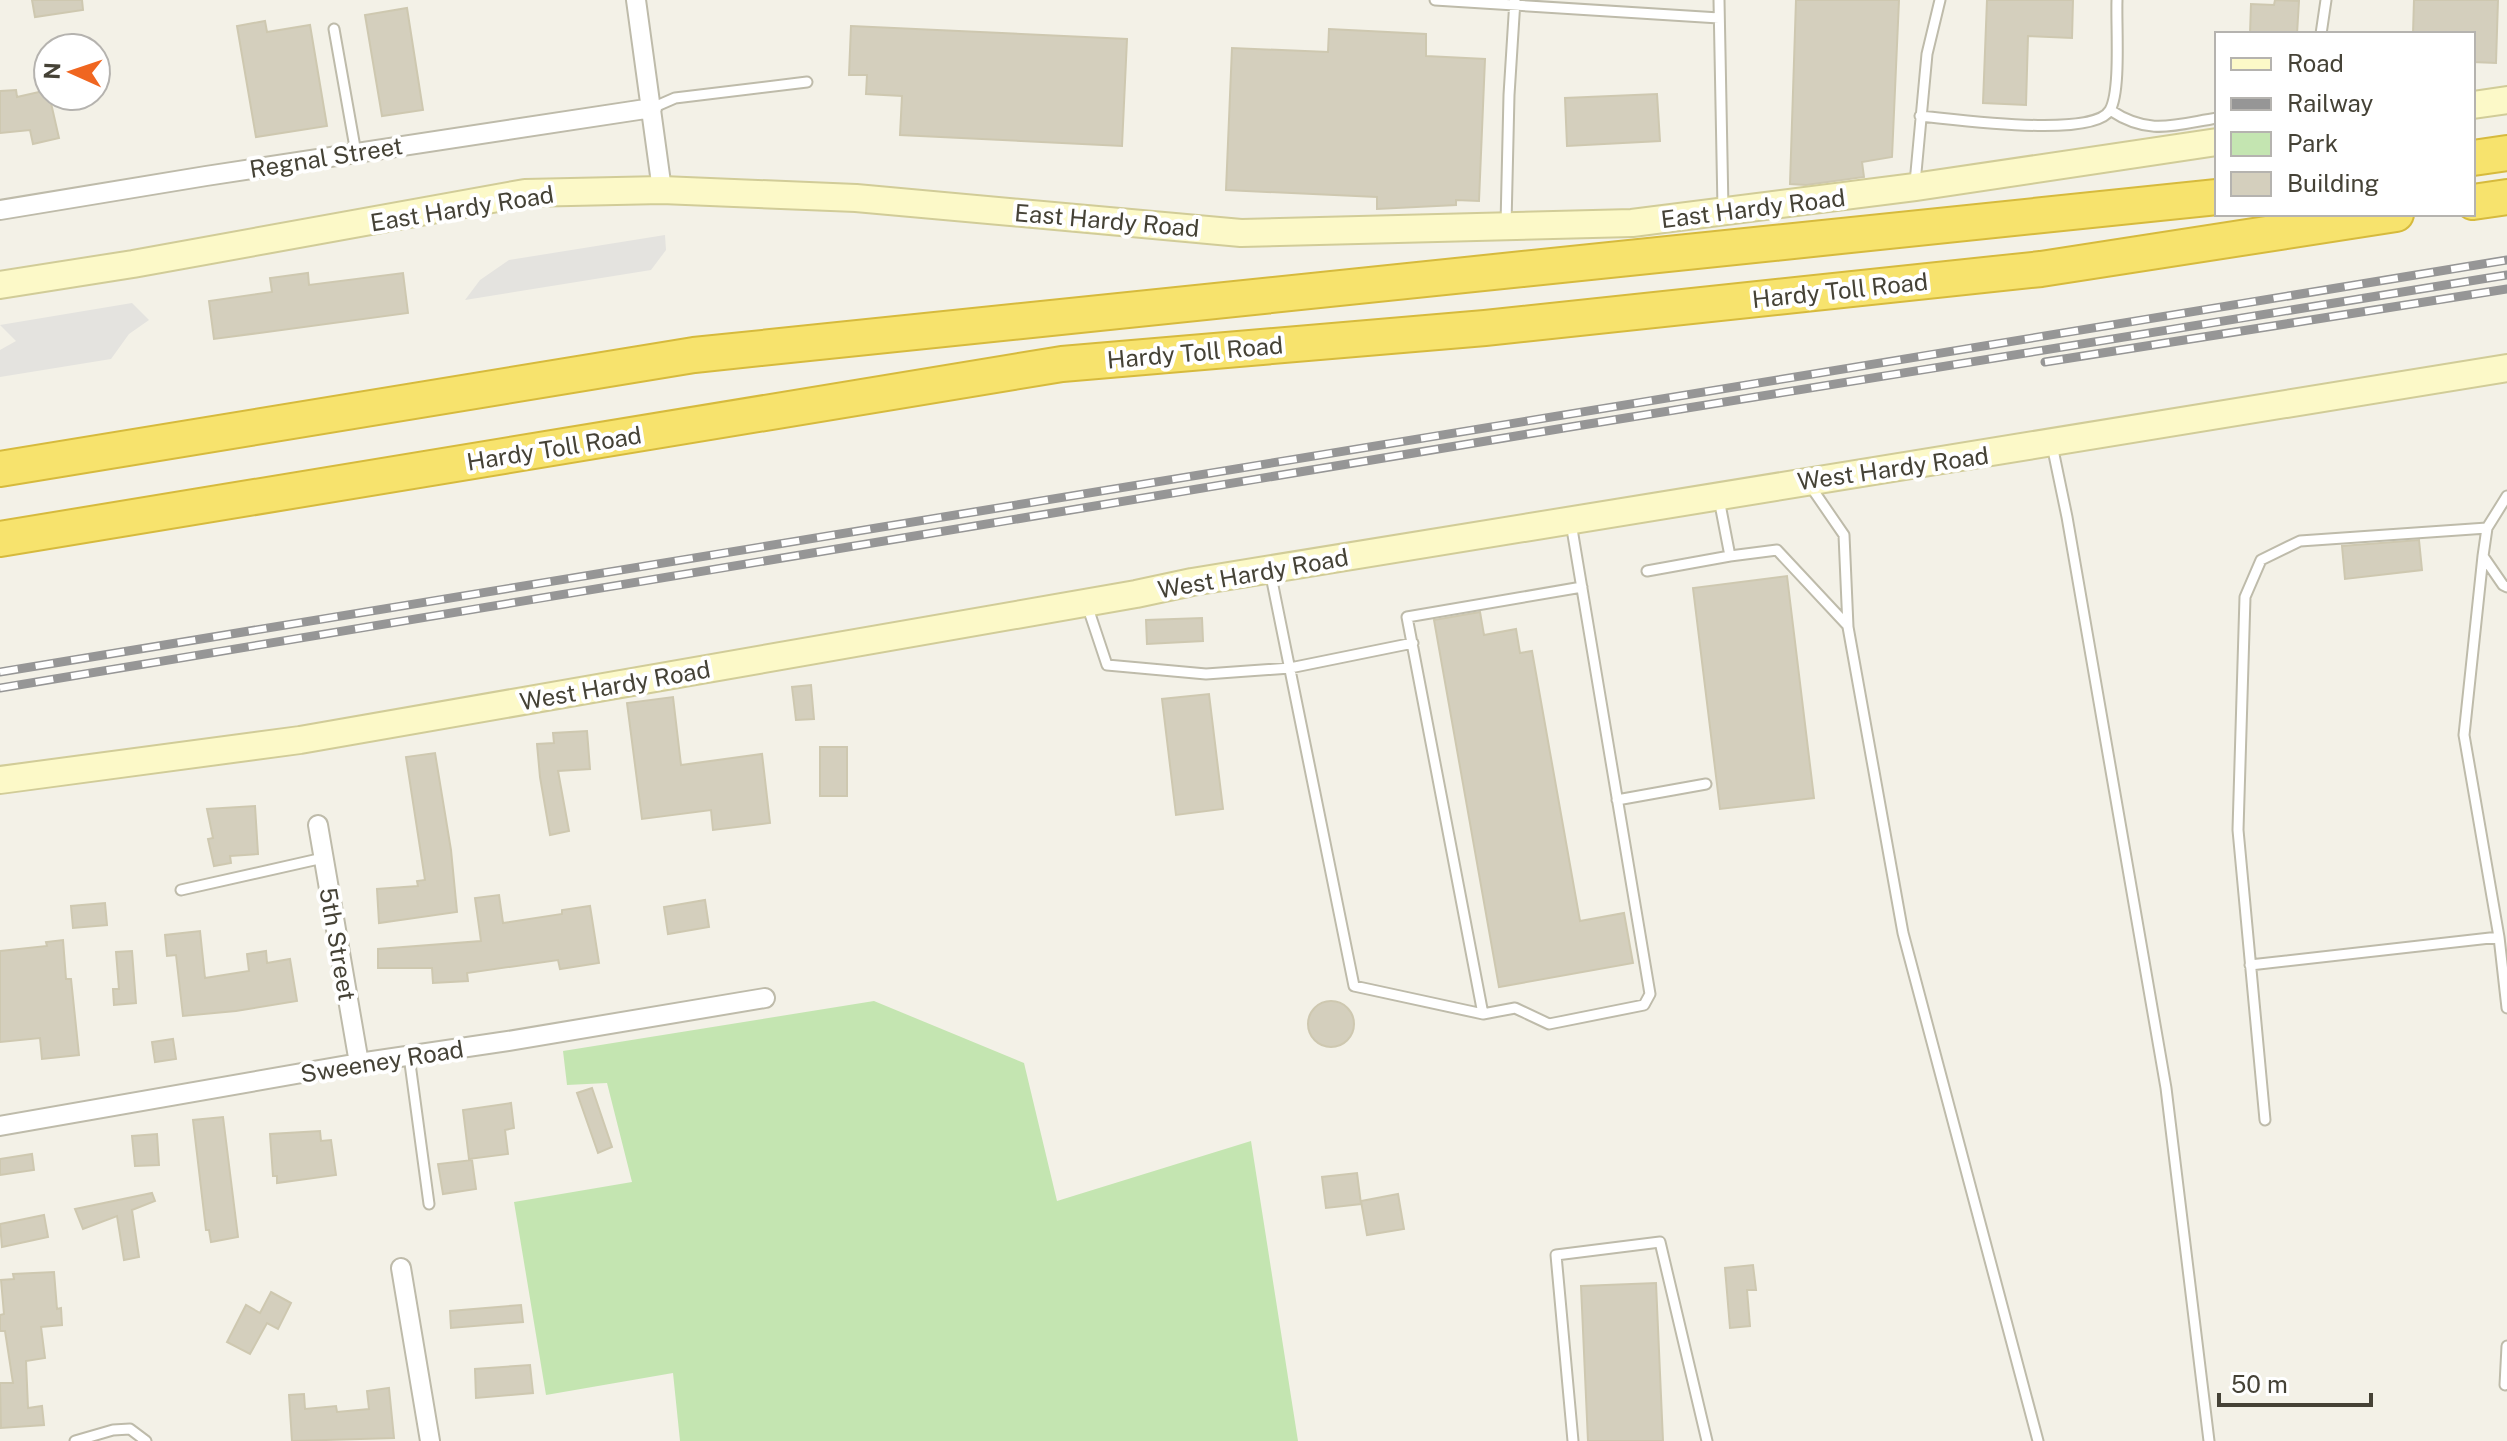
<svg xmlns="http://www.w3.org/2000/svg" width="2507" height="1441" viewBox="0 0 2507 1441" font-family="'Public Sans',sans-serif">
  <style>
    .green { fill: #c4e5b1 }
    .parking { fill: #e4e3df }
    .building { fill: #d4cfbd; stroke: #cec8b0; stroke-width: 2 }
    .lines { fill: none; stroke-linecap: round; stroke-linejoin: round }
    .service-casing { stroke: #bebbaa; stroke-width: 13 }
    .minor-casing { stroke: #bebbaa; stroke-width: 22 }
    .secondary-casing { stroke: #d1cc98; stroke-width: 30 }
    .motorway-casing { stroke: #d6ba3d; stroke-width: 38 }
    .service { stroke: #fff; stroke-width: 9 }
    .minor { stroke: #fff; stroke-width: 18 }
    .secondary { stroke: #fcf9c8; stroke-width: 26 }
    .motorway { stroke: #f7e36d; stroke-width: 34 }
    .rail-casing { stroke: #969696; stroke-width: 9 }
    .rail { stroke: #fff; stroke-width: 6; stroke-dasharray: 18; stroke-linecap: butt }
    .labels { text-anchor: middle; dominant-baseline: central; stroke-width: 8; stroke-linejoin: round; paint-order: stroke }
    .street-label { font-size: 24px; fill: #454236; stroke: #fff }
  </style>
  <rect width="100%" height="100%" fill="#f3f1e7"/>
  <!-- green -->
  <path class="green" d="M874,1001l150,62 33,138 194,-60 47,300h-618l-7,-68 -127,22 -32,-193 118,-20 -25,-99 -40,2 -4,-34z"/>
  <!-- parking -->
  <path class="parking" d="M665,235l1,15 -15,20 -186,30 15,-20 29,-20z
    M132,303l17,17 -20,14 -18,25 -111,18v-27l16,-9 -16,-16z"/>
  <!-- building -->
  <path class="building" d="M32,0h50l1,10 -48,7z
    M1796,0h103l-7,157 -30,5 2,15 -58,8 -16,-1z
    M1987,0h86l-1,38 -44,-2 -2,69 -43,-2z
    M2275,0l24,1 -2,33h-47l1,-30 23,1z
    M2414,0h84l-2,63 -23,-1v-28h-60z
    M407,8l16,102 -41,6 -17,-101z
    M265,21l2,11 43,-7 17,101 -71,11 -19,-111z
    M851,26l276,13 -5,107 -222,-11 2,-39 -36,-2 1,-19h-18z
    M1329,29l97,5v22l59,3 -6,142 -23,-1v5l-79,4v-12l-151,-7 6,-142 96,4z
    M16,90l1,7 31,-7 11,48 -26,6 -3,-14 -30,3v-42z
    M1657,94l3,47 -93,5 -2,-48z
    M308,273l1,12 94,-12 5,40 -194,26 -5,-38 63,-9 -2,-14z
    M2419,540l3,30 -77,9 -3,-33z
    M1787,576l27,222 -94,11 -27,-221z
    M1480,612l4,23 32,-6 4,24 12,-2 48,270 44,-8 9,50 -134,24 -65,-367z
    M1202,618l1,23 -56,3 -1,-24z
    M811,685l3,34 -18,1 -4,-33z
    M1209,694l14,115 -47,6 -14,-116z
    M673,697l8,68 81,-11 8,69 -57,7 -2,-20 -69,9 -15,-116z
    M587,731l3,38 -32,2 11,60 -19,4 -10,-58 -3,-33 17,-1 -1,-10z
    M820,747h27v49h-27z
    M435,753l16,97 6,62 -78,11 -2,-34 41,-3 -1,-5 8,-1 -19,-123z
    M255,806l3,48 -28,2 1,7 -17,3 -6,-27 5,-1 -6,-29z
    M499,895l4,28 59,-9v-4l28,-4 9,57 -39,6 -2,-9 -91,13 1,8 -35,2 -1,-15h-54v-19l103,-8 -6,-43z
    M705,900l4,27 -41,7 -4,-27z
    M105,903l2,22 -34,3 -2,-22z
    M200,931l5,47 44,-7 -2,-17 19,-3 1,12 23,-4 7,42 -61,10 -53,5 -7,-61 -9,1 -2,-21z
    M63,940l3,39h5l8,76 -37,4 -2,-21 -40,4v-91l47,-5 -1,-4z
    M132,951l4,52 -22,2 -1,-16h6l-3,-37z
    M1308 1024a23 23 0 1 1 46 0a23 23 0 1 1-46 0Z
    M173,1039l3,20 -21,3 -3,-20z
    M592,1088l20,59 -14,6 -21,-60z
    M511,1103l3,25 -9,2 3,24 -39,5 -6,-49z
    M223,1117l15,120 -27,5 -2,-12h-3l-13,-110z
    M320,1131l1,10 10,-1 5,35 -59,8v-7h-4l-3,-42z
    M157,1134l2,31 -24,1 -3,-30z
    M32,1154l2,16 -34,5v-16z
    M472,1160l4,29 -33,5 -5,-30z
    M1357,1173l4,31 -35,4 -4,-31z
    M152,1193l3,8 -23,9 7,47 -15,3 -7,-44 -34,13 -8,-20z
    M1398,1194l6,35 -37,6 -6,-34z
    M44,1215l4,22 -46,10 -2,-23z
    M1753,1265l3,25h-9l3,36 -20,2 -5,-60z
    M54,1272l3,37 4,-1 1,17 -21,2 4,31 -19,3 2,47 14,-2 2,19 -43,3 -1,-45h13l-8,-52h-5v-16l4,-1 -3,-34 13,-1 -1,-5z
    M1656,1283l7,158h-75l-7,-155z
    M271,1292l20,11 -13,26 -11,-6 -17,31 -23,-12 19,-37 14,8z
    M521,1305l2,17 -72,6 -1,-17z
    M530,1365l3,28 -57,5 -1,-29z
    M389,1388l5,50 -102,3 -3,-46 15,-1 1,15 31,-3 1,6 32,-3 -2,-18z"/>
  <g class="lines">
    <!-- service casing -->
    <g class="service-casing">
      <path id="service" d="M1435,0l284,18
        M1719,0l4,209
        M334,29l22,124
        M2321,34l5,-34
        M652,108l23,-10 132,-16
        M2110,110c39,26 64,15 107,8
        M1920,116c34,3 174,23 190,-6 11,-19 6,-85 7,-110
        M1915,183l12,-129 13,-54
        M1506,224l3,-129 6,-95
        M2052,445l15,72 99,571 43,353
        M1811,487l33,48 4,92 55,306 135,508
        M2507,496l-20,32 -4,28 20,29 4,2
        M1719,499l11,57 47,-6 71,76
        M1571,523c27,157 52,314 79,471l-6,11 -95,19 -34,-16 -32,6 -76,-397 175,-30
        M1270,571l84,415 129,28
        M1647,571l83,-15
        M1087,605l20,60 99,9 84,-6 123,-25
        M1617,800l89,-16
        M181,890l142,-32
        M2499,937l8,71
        M2250,965l249,-28 -35,-202 19,-179
        M409,1056l20,148
        M2265,1120l-27,-290 7,-233 16,-37 39,-19 187,-13
        M2505,1385l2,-39
        M75,1441l38,-11 17,-1 16,12
        M1573,1441l-17,-186 104,-13 47,199"/>
    </g>
    <!-- minor casing -->
    <g class="minor-casing">
      <path id="minor" d="M636,0l26,190
        M0,210l206,-34 446,-68
        M318,825l41,238
        M0,1126l359,-63 149,-22 257,-43
        M401,1268l29,173"/>
    </g>
    <!-- secondary casing -->
    <g class="secondary-casing">
      <path id="secondary" d="M2473,105l34,-5
        M0,285l133,-21 392,-71 137,-3 194,8 385,35 391,-10 283,-36 302,-45
        M0,780l300,-40 836,-146 56,-12c438,-72 877,-140 1315,-214"/>
    </g>
    <!-- motorway casing -->
    <g class="motorway-casing">
      <path id="motorway" d="M2473,158l34,-5
        M2473,202l34,-5
        M0,469l694,-114 1523,-158
        M0,539l1062,-175 423,-36 556,-59 355,-55"/>
    </g>
    <!-- service -->
    <use href="#service" class="service"/>
    <!-- minor -->
    <use href="#minor" class="minor"/>
    <!-- secondary -->
    <use href="#secondary" class="secondary"/>
    <!-- motorway -->
    <use href="#motorway" class="motorway"/>
    <!-- rail casing -->
    <g class="rail-casing">
      <path id="rail" d="M2045,362l462,-73
        M0,672l2507,-412
        M0,688l1570,-261 937,-152"/>
    </g>
    <!-- rail -->
    <use href="#rail" class="rail"/>
  </g>
  <g class="labels">
    <!-- street labels -->
    <g class="street-label">
      <text transform="translate(326 157) rotate(-9)">Regnal Street</text>
      <text transform="translate(462 208) rotate(-9)">East Hardy Road</text>
      <text transform="translate(1753 208) rotate(-7)">East Hardy Road</text>
      <text transform="translate(1107 220) rotate(5)">East Hardy Road</text>
      <text transform="translate(1840 290) rotate(-6)">Hardy Toll Road</text>
      <text transform="translate(1195 352) rotate(-5)">Hardy Toll Road</text>
      <text transform="translate(554 448) rotate(-9)">Hardy Toll Road</text>
      <text transform="translate(1893 468) rotate(-8)">West Hardy Road</text>
      <text transform="translate(1253 573) rotate(-10)">West Hardy Road</text>
      <text transform="translate(615 685) rotate(-10)">West Hardy Road</text>
      <text transform="translate(338 944) rotate(80)">5th Street</text>
      <text transform="translate(382 1061) rotate(-9)">Sweeney Road</text>
    </g>
  </g>
  <!-- legend -->
  <rect x="2215" y="32" width="260" height="184" fill="#ffffff" stroke="#b5b3af" stroke-width="2"/>
  <rect x="2231" y="58" width="40" height="12" fill="#fcf9c8" stroke="#b5b3af" stroke-width="2"/>
  <text x="2287" y="72" font-size="24" fill="#454236">Road</text>
  <rect x="2231" y="98" width="40" height="12" fill="#969696" stroke="#b5b3af" stroke-width="2"/>
  <text x="2287" y="112" font-size="24" fill="#454236">Railway</text>
  <rect x="2231" y="132" width="40" height="24" fill="#c4e5b1" stroke="#b5b3af" stroke-width="2"/>
  <text x="2287" y="152" font-size="24" fill="#454236">Park</text>
  <rect x="2231" y="172" width="40" height="24" fill="#d4cfbd" stroke="#b5b3af" stroke-width="2"/>
  <text x="2287" y="192" font-size="24" fill="#454236">Building</text>
  <!-- north arrow -->
  <g transform="translate(72 72) rotate(273)"><circle r="38" fill="#ffffff" stroke="#b5b3af" stroke-width="2"/>
  <path d="M0-6L14 30L0 20L-14 30Z" fill="#f06620"/>
  <text y="-12" font-size="22" font-weight="bold" text-anchor="middle" fill="#454236">N</text>
  </g>
  <!-- scale -->
  <path d="M2219 1393v12h152v-12" fill="none" stroke="#454236" stroke-width="4"/>
  <text x="2231" y="1393" font-size="24" fill="#454236" stroke="#ffffff" stroke-width="6" paint-order="stroke">50 m</text>
</svg>
